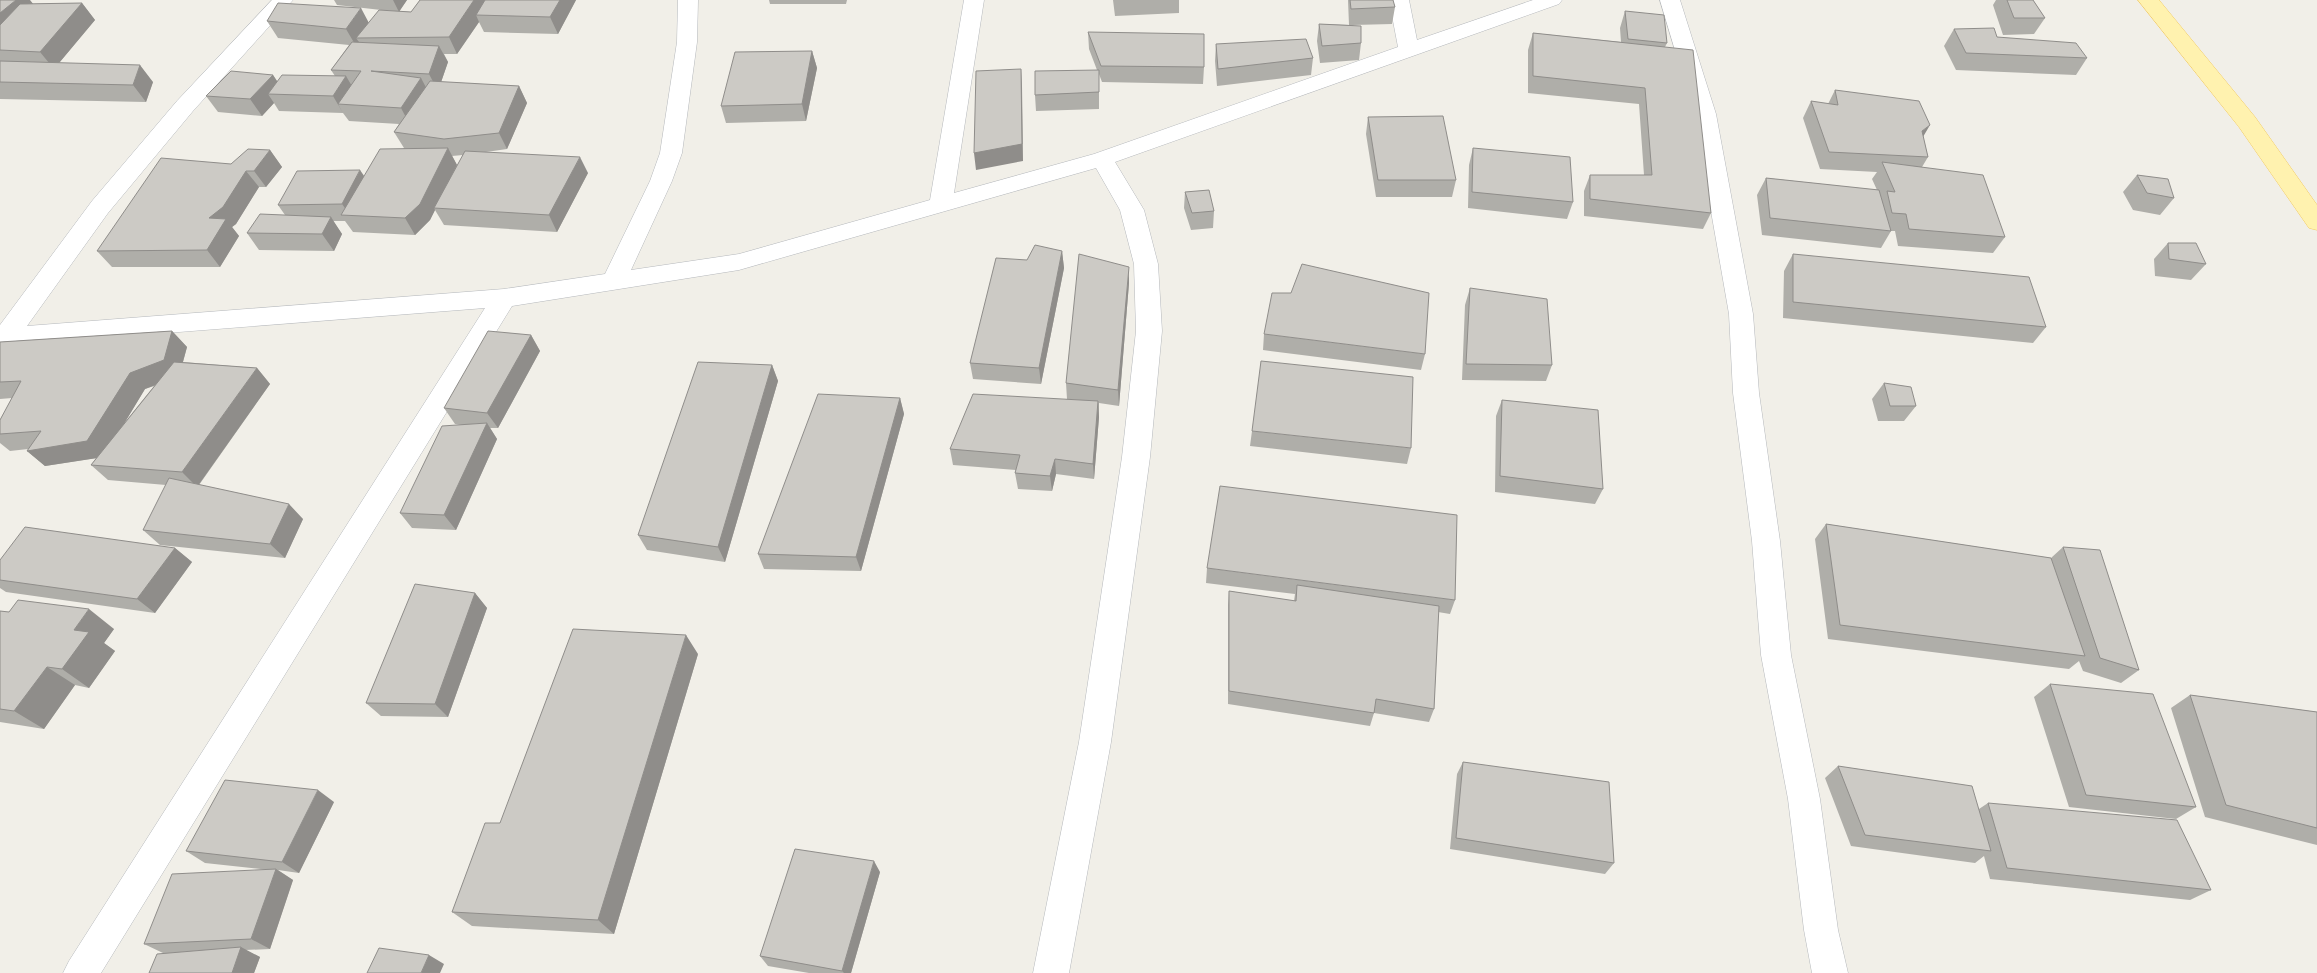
<svg xmlns="http://www.w3.org/2000/svg" width="2317" height="973" viewBox="0 0 2317 973" font-family="'Fira Sans Condensed',sans-serif">
  <style>
    .lines { fill: none; stroke-linecap: round; stroke-linejoin: round }
    .minor-casing { stroke: #b5b8bc; stroke-width: 1 }
    .major-casing { stroke: #f2c960; stroke-width: 1 }
    .minor { fill: #fff; fill-rule: evenodd }
    .major { fill: #fff2af; fill-rule: evenodd }
    .wall { fill: #afaea9; fill-rule: evenodd }
    .shaded-wall { fill: #8f8d8a }
    .building { fill: #cccac5; stroke: #8f8d8a }
  </style>
  <rect width="100%" height="100%" fill="#f1efe8"/>
  <g class="lines">
    <!-- minor casing -->
    <g class="minor-casing">
      <path id="minor" d="M272,0h21l-100,111 -85,102 -81,113 477,-37 101,-15 45,-93 10,-28 17,-111 1,-42h20l-1,42 -15,111 -10,28 -41,89 108,-16 191,-54 34,-200h20l-30,193 140,-39 304,-107 -9,-47h20l8,40 116,-40h29l-3,4 -444,158 29,48 14,54 4,67 -12,126 -39,285 -42,231h-36l46,-231 43,-285 14,-126 -2,-67 -14,-54 -24,-42 -357,102 -227,36 -411,667h-38l6,-12 416,-653 -485,38v-21l92,-124 85,-100z
        M1660,0h20l36,114 37,200 6,79 21,148 11,114 29,144 18,131 10,43h-36l-8,-43 -16,-131 -27,-144 -9,-114 -19,-148 -4,-79 -35,-200z"/>
    </g>
    <!-- major casing -->
    <g class="major-casing">
      <path id="major" d="M2138,0h21l96,117 62,88v25l-8,-2 -70,-101z"/>
    </g>
    <!-- minor -->
    <use href="#minor" class="minor"/>
    <!-- major -->
    <use href="#major" class="major"/>
  </g>
  <!-- wall -->
  <path class="wall" d="M0,0l33,4 49,-1 13,17 -36,43 94,19 -7,20 -146,-3z
    M334,0h73l-8,11 12,1 9,-12h156l-18,34 -74,-2 -5,-10 -22,32h-13l4,8 -7,20 78,4 8,17 -20,46 -21,3 102,21 -31,59 -113,-7 -9,-15 -5,10 -15,15 -62,-3 -8,-11h-12l9,13 -8,17 -75,-1 -12,-17 38,-18 -7,-10 86,-29 40,-28 -10,-16 5,-8 -50,-3 -6,-8 -64,-2 -5,-8 -12,13 -44,-4 -12,-16 67,-21 4,6 58,-5 -4,-6 18,-25 -71,-7 -11,-17 102,2 21,-12 -53,-6zM463,155l-10,18 4,-8 -5,-9z
    M769,0h78l-1,4h-76z
    M1113,0h66v13l-64,3z
    M1348,0h45l2,7 -3,17 -39,1 8,18 -2,17 -39,3 -3,-22 2,-17 30,1z
    M1996,0h37l12,18 -11,16 -31,1 -10,-30z
    M1625,11l42,32 -2,4 46,166 -8,16 -119,-13v-25l6,-16h54l-5,-71 -111,-11v-43l5,-17 88,9 -1,-14z
    M1954,29l43,8 90,21 -11,17 -120,-5 -12,-24z
    M1088,32l116,35 -1,17 -101,-2 -3,-8v35l-63,2 -1,-16 62,-25 -8,-21z
    M1216,44l97,14 -2,17 -94,11 -2,-25z
    M812,51l5,17 -11,53 -80,2 -5,-17z
    M1835,90l88,46 5,21 -6,10 83,70 -12,16 -95,-7 -3,-15h-4l-10,17 -119,-13 -5,-40 9,-17 111,12 -5,-11 5,-7 -57,-3 -17,-51 8,-17 17,3z
    M1368,117l88,63 -4,17h-76l-10,-63z
    M1473,148l100,54 -6,17 -99,-11 1,-43z
    M270,150l12,17 -16,20h-7l-23,37 -4,3 7,9 -19,31h-108l-15,-16 134,-87z
    M2137,175l37,23 -14,17 -27,-5 -10,-18z
    M1185,192l29,19 -1,17 -22,2 -7,-22z
    M2168,243l38,21 -15,16 -36,-4 -1,-17z
    M1062,251l2,17 -23,116 -68,-5 -3,-16 57,-103z
    M1793,254l253,73 -13,16 -250,-25 1,-47z
    M1129,283l-10,123 -20,-3v14l-5,62 -38,-5 -4,17 -34,-2 -3,-16 1,-3 -63,-5 -3,-16 117,-50 -1,-16z
    M1470,288l82,77 -6,16 -84,-1 3,-75z
    M172,331l15,16 -4,15 74,6 13,16 -71,101 104,34 -18,39 -125,-13 -17,-15 23,-45 -58,-5 -17,-15 5,-7 -51,8 -18,-15 1,-2 -18,2 -10,-8v-23l12,-22 -12,1v-57zM154,386l-29,36 20,-33z
    M1264,334l161,20 -4,16 -158,-20z
    M531,335l9,16 -42,77h-8l7,11 -41,91 -44,-2 -12,-15 62,-88 -7,-1 -11,-16z
    M772,365l6,16 -53,181 -78,-12 -9,-15z
    M1884,383l32,23 -12,15h-26l-6,-22z
    M900,398l4,16 -43,157 -97,-2 -6,-15z
    M1502,400l101,89 -8,15 -100,-12 1,-76z
    M1252,431l159,17 -4,16 -157,-18z
    M1826,524l225,34 12,-11 76,123 -18,13 -38,-12 -4,-10 -10,8 -241,-30 -13,-100z
    M175,548l17,14 -37,51 -149,-21 -6,-4v-28z
    M1207,568l248,32 -5,14 -12,-2 -4,97 -5,13 -55,-9 -4,13 -142,-22v-99l1,-14 65,10 1,-7 -89,-11z
    M475,593l12,15 -39,109 -67,-1 -15,-13z
    M0,611l114,18 -10,14 11,8 -26,37 -14,-3 -31,44 -44,-7z
    M698,654l-84,280 -142,-8 -20,-14 48,-89z
    M2050,684l146,123 -20,12 -107,-12 -35,-110z
    M2190,695l127,17v133l-112,-28 -34,-109z
    M1463,762l151,101 -9,11 -155,-25 7,-75z
    M1838,766l141,43 9,-6 223,87 -21,10 -200,-21 -6,-23 -9,7 -124,-17 -26,-68z
    M334,802l-35,71 -21,-3 15,10 -23,69 -25,1 15,7 -6,16h-105l14,-20 -19,-9 126,-74 -65,-7 -19,-12z
    M880,872l-29,101h-42l-41,-7 -8,-10z"/>
  <!-- shaded-wall -->
  <path class="shaded-wall" d="M16,0h14l8,10 -38,15v-12z
    M393,0h14l-8,12z
    M474,0h18l-16,15 3,7 -22,32 -8,-17z
    M560,0h16l-18,34 -8,-17z
    M82,3l13,17 -41,49 -14,-17z
    M361,8l9,17 -14,13 3,4 -3,4 -10,-17z
    M439,46l9,16 -10,29 -9,-17z
    M812,51l5,17 -11,53 -4,-17z
    M140,65l13,17 -7,20 -13,-17z
    M1021,69l1,17 1,75 -47,9 -2,-17z
    M273,75l11,17 -16,2 6,9 -12,13 -12,-17z
    M346,76l10,17 -18,11 5,9 -10,-17z
    M421,78l9,17 -20,30 -9,-17z
    M519,86l8,17 -20,46 -8,-16z
    M1930,125l-10,17 2,-11z
    M448,148l9,17 -21,43h-2l1,2 -5,10 -15,15 -10,-17z
    M270,150l12,17 -16,20 -12,-16z
    M580,157l8,16 -31,59 -8,-17z
    M360,170l11,16 -21,29 -8,-11z
    M246,171l13,16 -23,37 -4,3 7,9 -19,31 -13,-17 2,-32z
    M331,217l11,17 -8,17 -12,-17z
    M1062,251l2,17 -23,116 -2,-16z
    M1129,267v16l-10,123 -1,-16z
    M172,331l15,16 -8,29 -34,13 -41,68 -59,9 -18,-15z
    M531,335l9,16 -42,77 -11,-15z
    M772,365l6,16 -53,181 -7,-15z
    M257,368l13,16 -73,103 -15,-15z
    M900,398l4,16 -43,157 -5,-14z
    M1098,401l1,16 -5,62 -1,-15z
    M487,423l10,16 -41,91 -12,-15z
    M1055,459l1,15 -4,17 -2,-15z
    M289,504l14,15 -18,39 -15,-14z
    M175,548l17,14 -37,51 -18,-14z
    M475,593l12,15 -39,109 -13,-13z
    M89,609l25,20 -10,14 11,8 -26,37 -27,-19 12,-39z
    M686,635l12,19 -84,280 -16,-14z
    M47,667l28,18 -31,44 -30,-18z
    M318,790l16,12 -35,71 -17,-11z
    M874,861l6,11 -29,101h-7l-2,-2z
    M276,869l17,11 -23,69 -19,-10z
    M241,947l19,10 -6,16h-22z
    M429,955l15,9 -4,9h-19z"/>
  <!-- building -->
  <path class="building" d="M0,0h16l-16,13z
    M420,0h54l-25,37 -93,1 23,-28 32,2z
    M485,0h75l-10,17 -74,-2z
    M1350,0h43l2,7 -44,2z
    M2007,0h26l12,18h-31z
    M82,3l-42,49 -40,-2v-25l20,-21z
    M278,3l83,5 -15,21 -79,-8z
    M1625,11l39,4 3,28 -39,-4z
    M1319,24l42,2v17l-39,3z
    M1994,28l3,9 79,6 11,15 -121,-5 -12,-24z
    M1088,32l116,2v33l-103,-1z
    M1533,33l160,17 18,163 -121,-14v-24h62l-7,-87 -112,-12z
    M1306,39l7,19 -95,11 -2,-25z
    M352,42l87,4 -10,28 -58,-3 50,7 -20,30 -63,-4 23,-33 -30,-1z
    M812,51l-10,53 -81,2 14,-54z
    M0,61l140,4 -7,20 -133,-3z
    M1021,69l1,75 -48,9 2,-82z
    M1099,70v22l-64,3v-24z
    M231,71l42,4 -23,24 -44,-3z
    M282,75l64,1 -13,20 -65,-2z
    M430,81l89,5 -20,47 -55,6 -50,-7z
    M1835,90l84,11 11,24 -8,6 6,26 -99,-5 -18,-51 27,4z
    M1443,116l13,64h-78l-10,-63z
    M448,148l-28,56 -15,14 -64,-3 39,-66z
    M1473,148l97,9 3,45 -101,-10z
    M248,149l22,1 -16,21h-8l-23,36 -14,11 17,1 -19,31 -110,1 64,-93 70,6z
    M465,151l115,6 -31,58 -115,-7z
    M1882,162l101,13 22,62 -96,-8 -3,-15 -14,-1 -5,-22 8,1z
    M360,170l-18,34 -64,1 19,-34z
    M2137,175l31,4 6,19 -27,-5z
    M1766,178l113,12 12,41 -121,-13z
    M1209,190l5,21 -22,2 -7,-21z
    M260,214l71,3 -9,17 -75,-1z
    M2168,243h28l10,21 -37,-5z
    M1035,245l27,6 -23,117 -69,-5 26,-105 31,2z
    M1079,254l50,13 -11,123 -52,-7z
    M1793,254l236,23 17,50 -253,-25z
    M1302,264l127,29 -4,61 -161,-20 8,-41h19z
    M1470,288l77,11 5,66 -86,-1z
    M172,331l-8,29 -34,13 -43,68 -60,10 14,-20 -41,3v-14l21,-39 -21,1v-40z
    M488,331l43,4 -44,78 -43,-5z
    M1261,361l152,16 -2,71 -159,-17z
    M174,362l83,6 -75,104 -91,-7z
    M698,362l74,3 -54,182 -80,-12z
    M1884,383l27,4 5,19h-26z
    M818,394l82,4 -44,159 -98,-3z
    M973,394l125,7 -5,63 -38,-5 -5,17 -35,-3 5,-18 -70,-6z
    M1502,400l96,10 5,79 -103,-13z
    M487,423l-43,92 -44,-2 42,-87z
    M169,478l120,26 -19,40 -127,-14z
    M1220,486l237,29 -2,85 -248,-32z
    M1826,524l225,34 34,98 -245,-31z
    M25,527l150,21 -38,51 -137,-19v-20z
    M2063,547l37,3 39,120 -39,-12z
    M415,584l60,9 -40,111 -69,-1z
    M1297,585l142,21 -5,103 -58,-10 -2,14 -145,-22v-100l67,10z
    M18,600l71,9 -15,21 15,2 -27,37 -15,-2 -33,44 -14,-2v-98l9,1z
    M573,629l113,6 -88,285 -146,-8 33,-89h15z
    M2050,684l103,10 43,113 -110,-12z
    M2190,695l127,17v116l-91,-23z
    M1463,762l146,20 5,81 -158,-25z
    M1838,766l134,20 19,65 -126,-16z
    M225,780l93,10 -36,72 -96,-11z
    M1988,803l189,17 34,70 -204,-22z
    M795,849l79,12 -32,110 -82,-15z
    M276,869l-25,70 -107,5 28,-70z
    M241,947l-9,26h-83l8,-19z
    M379,948l50,7 -8,18h-54z"/>
</svg>
